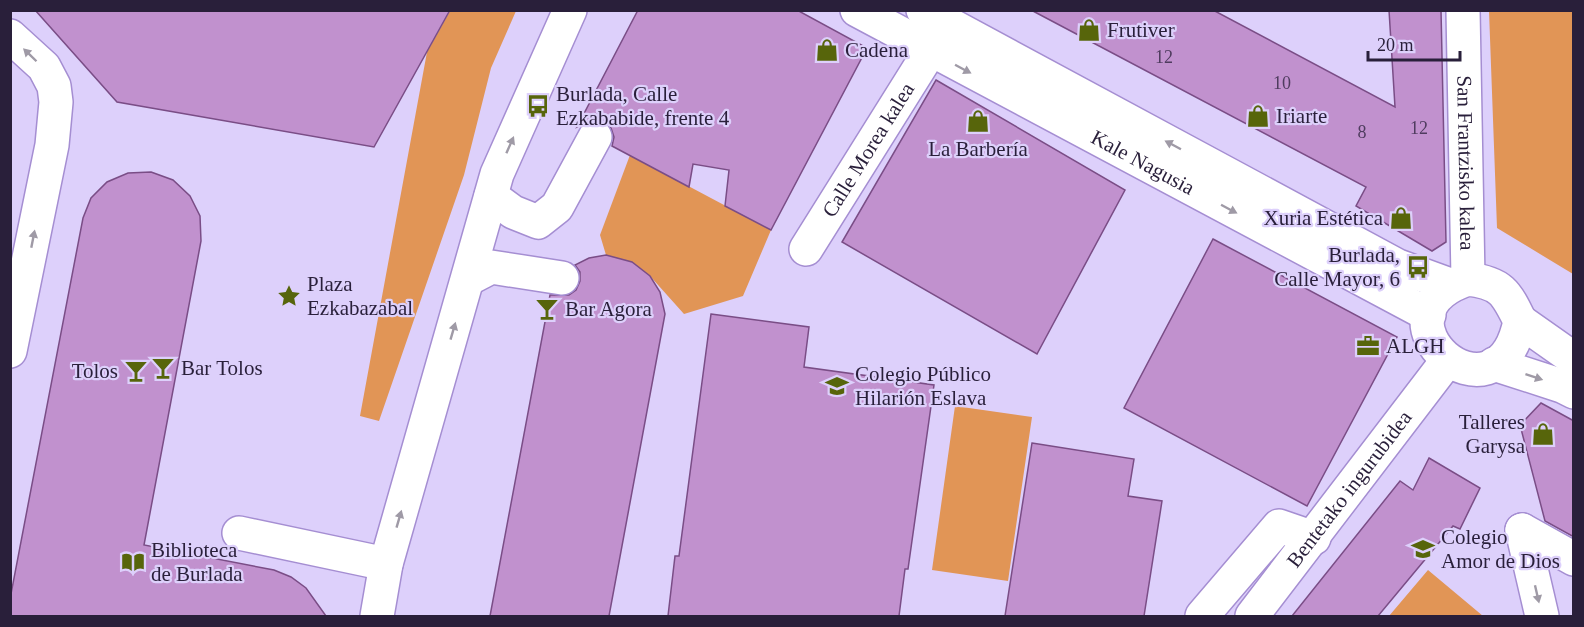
<svg xmlns="http://www.w3.org/2000/svg" width="1584" height="627" viewBox="0 0 1584 627" font-family="Georgia,serif">
  <style>
    .green { fill: #e19556 }
    .building { fill: #c191ce; stroke: #7a4d86; stroke-width: 1.5 }
    .lines { fill: none; stroke-linecap: round; stroke-linejoin: round }
    .minor-casing { stroke: #a58ed2; stroke-width: 36 }
    .major-casing { stroke: #a58ed2; stroke-width: 36 }
    .minor { stroke: #fff; stroke-width: 33 }
    .major { stroke: #fff; stroke-width: 33 }
    .oneway { fill: #9f9aa6 }
    .labels { text-anchor: middle; dominant-baseline: central; stroke-width: 4.5; stroke-linejoin: round; paint-order: stroke }
    .number-label { font-size: 18px; fill: #4f3c5f }
    .poi-label { font-size: 21px; fill: #291f3a; stroke: #ddd0fb; text-anchor: start }
    .street-label { font-size: 21px; fill: #291f3a; stroke: #ddd0fb }
  </style>
  <rect width="100%" height="100%" fill="#ddd0fb"/>
  <!-- green -->
  <path class="green" d="M450,11h66l-25,57 -27,107 -85,246 -19,-5 67,-364z
    M1489,11h84v263l-76,-46z
    M630,155l141,75 -28,66 -59,18 -34,-38 -18,-14 -26,-7 -6,-20z
    M955,406l77,11 -24,164 -76,-11z
    M1428,570l55,46h-94z"/>
  <!-- building -->
  <path class="building" d="M35,10h415l-76,137 -257,-45z
    M638,10h159l70,38 -96,182 -46,-24 4,-36 -36,-6 -4,23 -77,-41 2,-9 -3,-9 -8,-8 -9,-2 -17,9z
    M1031,10h182l182,97 -6,-97h52l5,232 -14,9 -76,-45 10,-19z
    M936,80l189,110 -88,164 -195,-112z
    M151,172l22,8 17,16 10,20 1,25 -57,304 130,25 17,7 15,11 20,28h-316v-17l73,-381 8,-20 16,-16 21,-9z
    M1213,239l184,98 -90,169 -183,-98z
    M606,255l26,7 18,14 10,16 5,22 -56,302h-119l60,-321h19l7,-5 4,-9v-9l-5,-7 14,-7z
    M711,314l98,13 -5,40 130,18 -26,184h-3l-6,47h-231l7,-60h4z
    M1541,403l33,18v116l-29,-16 -25,-96z
    M1032,443l102,16 -6,37 34,5 -18,115h-139z
    M1429,458l51,30 -20,41 -7,-3 -75,90h-86l108,-135 13,9z"/>
  <g class="lines">
    <!-- minor casing -->
    <g class="minor-casing">
      <g id="minor">
        <path id="s1" d="M1463,10l5,269"/>
        <path d="M10,36l34,31 10,19 2,16 -4,43 -42,206"/>
        <path d="M491,196l22,16 25,10 19,-15 38,-70"/>
        <path id="s2" d="M806,249l124,-198"/>
        <path d="M468,279l23,-12 71,11"/>
        <path d="M1522,530l20,86"/>
        <path d="M1522,530l52,29"/>
        <path d="M239,533l147,31"/>
        <path d="M377,616l9,-52 111,-390 73,-164"/>
        <path d="M1202,616l77,-90 35,12"/>
      </g>
    </g>
    <!-- major casing -->
    <g class="major-casing">
      <g id="major">
        <path id="s3" d="M857,10l572,305"/>
        <path d="M923,10l475,256 52,19"/>
        <path d="M1468,279c33,4 38,13 52,42 -23,115 -160,-6 -52,-42z"/>
        <path d="M1520,321l54,38"/>
        <path d="M1494,364l68,22 12,6"/>
        <path id="s4" d="M1252,616l195,-255"/>
      </g>
    </g>
    <!-- minor -->
    <use href="#minor" class="minor"/>
    <!-- major -->
    <use href="#major" class="major"/>
  </g>
  <!-- one-way arrows -->
  <defs><path id="oneway-solid" d="M-6-.8H1V-3.2L6.5 0L1 3.2V.8H-6Z" transform="scale(1.5)"/></defs>
  <g class="oneway">
    <use href="#oneway-solid" transform="translate(30 55) rotate(-136)"/>
    <use href="#oneway-solid" transform="translate(963 69) rotate(28)"/>
    <use href="#oneway-solid" transform="translate(510 145) rotate(-66)"/>
    <use href="#oneway-solid" transform="translate(1173 145) rotate(-152)"/>
    <use href="#oneway-solid" transform="translate(1229 209) rotate(28)"/>
    <use href="#oneway-solid" transform="translate(33 239) rotate(-79)"/>
    <use href="#oneway-solid" transform="translate(453 331) rotate(-74)"/>
    <use href="#oneway-solid" transform="translate(1534 377) rotate(18)"/>
    <use href="#oneway-solid" transform="translate(399 519) rotate(-74)"/>
    <use href="#oneway-solid" transform="translate(1537 594) rotate(77)"/>
  </g>
  <!-- icons -->
  <defs>
    <g id="shop-bare" transform="scale(1.8)"><path d="M-5-2.5h2.3a2.7 3.5 0 0 1 5.4 0H5L5.5 6h-11ZM-1.5-2.5h3a1.5 2.3 0 0 0-3 0Z" fill="#57650b" stroke="#ddd0fb" stroke-width="2.5" paint-order="stroke"/></g>
    <g id="bus-bare" transform="scale(1.8)"><path d="M-5-6H5V4H4V6H2V4H-2V6H-4V4H-5ZM-3.5-4V0h7V-4ZM-3.5 1.2v1.5H-2V1.2ZM2 1.2v1.5H3.5V1.2Z" fill="#57650b" stroke="#ddd0fb" stroke-width="2.5" paint-order="stroke"/></g>
    <g id="sight-bare" transform="scale(1.8)"><path d="M0-6L1.8-2.2L6-1.7L2.9 1.2L3.7 5.4L0 3.3L-3.7 5.4L-2.9 1.2L-6-1.7L-1.8-2.2Z" fill="#57650b" stroke="#ddd0fb" stroke-width="2.5" paint-order="stroke"/></g>
    <g id="bar-bare" transform="scale(1.8)"><path d="M-6-5H6L.8 .8V4.5H3.5V6h-7V4.5H-.8V.8Z" fill="#57650b" stroke="#ddd0fb" stroke-width="2.5" paint-order="stroke"/></g>
    <g id="office-bare" transform="scale(1.8)"><path d="M-6-3h4V-5.5h4V-3h4V5H-6ZM-1-4.5V-3h2v-1.5ZM-6 0V1H6V0Z" fill="#57650b" stroke="#ddd0fb" stroke-width="2.5" paint-order="stroke"/></g>
    <g id="school-bare" transform="scale(1.8)"><path d="M0-5L7-2L0 1L-7-2ZM-4 1L0 2.5L4 1V4Q0 6-4 4Z" fill="#57650b" stroke="#ddd0fb" stroke-width="2.5" paint-order="stroke"/></g>
    <g id="library-bare" transform="scale(1.8)"><path d="M-6-4Q-3-5.5-.7-3.5V5Q-3 3-6 4ZM6-4Q3-5.5 .7-3.5V5Q3 3 6 4Z" fill="#57650b" stroke="#ddd0fb" stroke-width="2.5" paint-order="stroke"/></g>
  </defs>
  <g fill-rule="evenodd">
    <use href="#shop-bare" x="1089" y="30"/>
    <use href="#shop-bare" x="827" y="50"/>
    <use href="#bus-bare" x="538" y="106"/>
    <use href="#shop-bare" x="1258" y="116"/>
    <use href="#shop-bare" x="978" y="121"/>
    <use href="#shop-bare" x="1401" y="218"/>
    <use href="#bus-bare" x="1418" y="267"/>
    <use href="#sight-bare" x="289" y="296"/>
    <use href="#bar-bare" x="547" y="309"/>
    <use href="#office-bare" x="1368" y="346"/>
    <use href="#bar-bare" x="163" y="368"/>
    <use href="#bar-bare" x="136" y="371"/>
    <use href="#school-bare" x="837" y="386"/>
    <use href="#shop-bare" x="1543" y="434"/>
    <use href="#school-bare" x="1423" y="549"/>
    <use href="#library-bare" x="133" y="562"/>
  </g>
  <g class="labels">
    <!-- number labels -->
    <g class="number-label">
      <text x="1164" y="57">12</text>
      <text x="1282" y="83">10</text>
      <text x="1419" y="128">12</text>
      <text x="1362" y="132">8</text>
    </g>
    <!-- poi labels -->
    <g class="poi-label">
      <text x="1107" y="30">Frutiver</text>
      <text x="845" y="50">Cadena</text>
      <text x="556" y="94">Burlada, Calle<tspan x="556" dy="24">Ezkababide, frente 4</tspan></text>
      <text x="1276" y="116">Iriarte</text>
      <text x="978" y="149" text-anchor="middle">La Barbería</text>
      <text x="1383" y="218" text-anchor="end">Xuria Estética</text>
      <text x="1400" y="255" text-anchor="end">Burlada,<tspan x="1400" dy="24">Calle Mayor, 6</tspan></text>
      <text x="307" y="284">Plaza<tspan x="307" dy="24">Ezkabazabal</tspan></text>
      <text x="565" y="309">Bar Agora</text>
      <text x="1386" y="346">ALGH</text>
      <text x="181" y="368">Bar Tolos</text>
      <text x="118" y="371" text-anchor="end">Tolos</text>
      <text x="855" y="374">Colegio Público<tspan x="855" dy="24">Hilarión Eslava</tspan></text>
      <text x="1525" y="422" text-anchor="end">Talleres<tspan x="1525" dy="24">Garysa</tspan></text>
      <text x="1441" y="537">Colegio<tspan x="1441" dy="24">Amor de Dios</tspan></text>
      <text x="151" y="550">Biblioteca<tspan x="151" dy="24">de Burlada</tspan></text>
    </g>
    <!-- street labels -->
    <g class="street-label">
      <text stroke="none"><textPath href="#s2" startOffset="117">Calle Morea kalea</textPath></text>
      <text stroke="none"><textPath href="#s3" startOffset="324">Kale Nagusia</textPath></text>
      <text stroke="none"><textPath href="#s1" startOffset="153">San Frantzisko kalea</textPath></text>
      <text stroke="none"><textPath href="#s4" startOffset="160">Bentetako ingurubidea</textPath></text>
    </g>
  </g>
  <!-- border -->
  <rect width="1584" height="627" fill="none" stroke="#291f3a" stroke-width="24"/>
  <!-- scale -->
  <path d="M1368 51v9h92v-9" fill="none" stroke="#291f3a" stroke-width="3"/>
  <text x="1377" y="51" font-size="18" fill="#291f3a" stroke="#ddd0fb" stroke-width="4.5" paint-order="stroke">20 m</text>
</svg>
